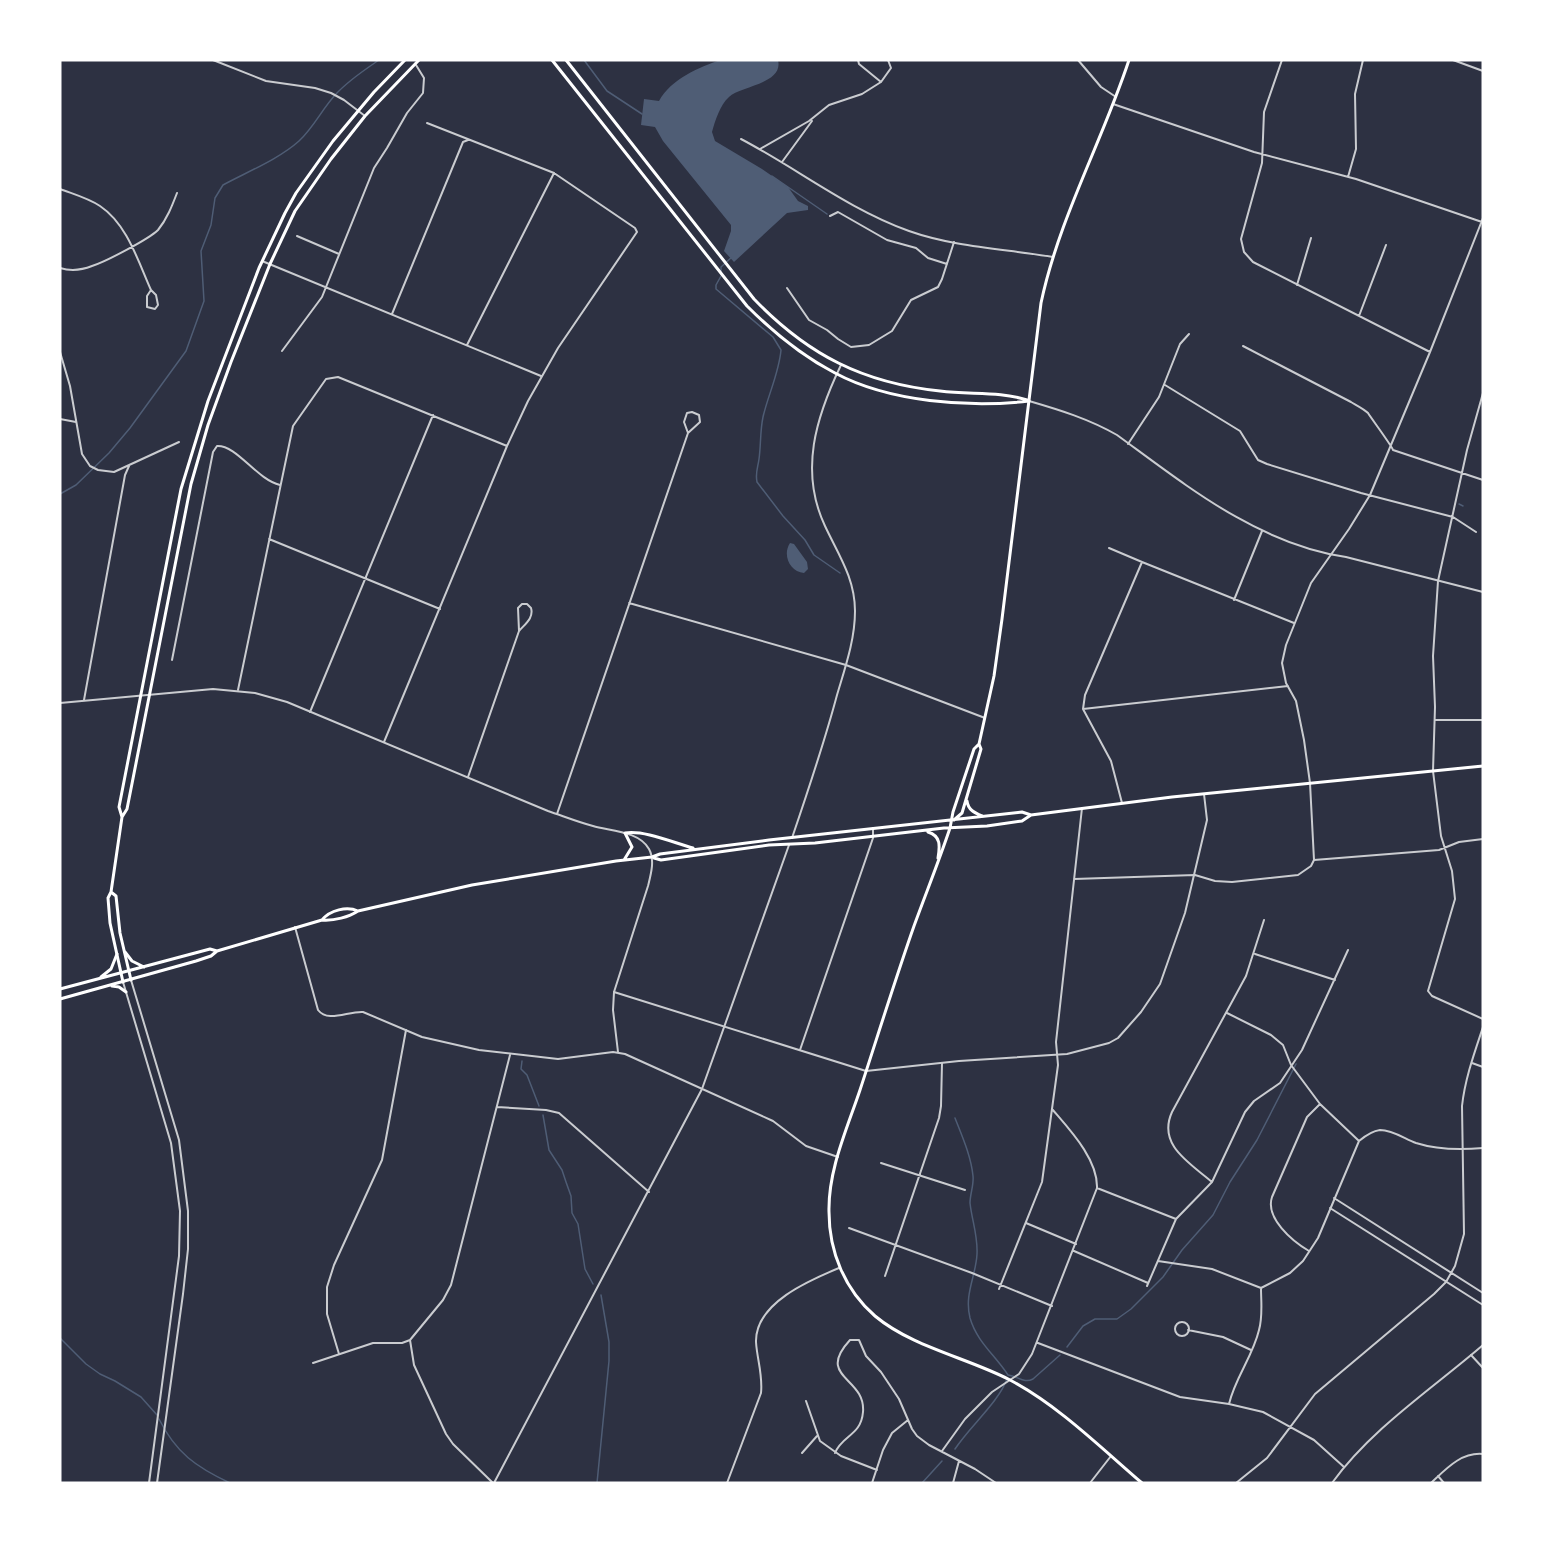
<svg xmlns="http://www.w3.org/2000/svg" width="1543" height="1543" viewBox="0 0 1543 1543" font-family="Overpass,sans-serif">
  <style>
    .water { fill: #4f5d75 }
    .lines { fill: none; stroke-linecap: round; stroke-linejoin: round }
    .stream { stroke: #4f5d75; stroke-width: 1.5 }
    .minor { stroke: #caccd0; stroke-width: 2 }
    .tertiary { stroke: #caccd0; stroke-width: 2 }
    .secondary { stroke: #fff; stroke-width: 3 }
    .primary { stroke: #fff; stroke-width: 3 }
  </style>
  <rect width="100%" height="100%" fill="#2d3142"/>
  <!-- water -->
  <path class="water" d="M721,60h57c6,24 -38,26 -49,37 -9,8 -14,24 -17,35l3,9 47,28 26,18 10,14 10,5v4l-21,3 -53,49 -10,-11 7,-20v-6l-68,-84 -8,-14 -14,-2 3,-26 15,2c12,-22 40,-34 62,-41z
    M790,543l4,1 13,18 1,7 -4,4c-14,-1 -22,-18 -14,-30z"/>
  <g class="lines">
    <!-- stream -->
    <path class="stream" d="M584,60l23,31 35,23
      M772,176l55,38
      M721,272v-5l11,-10
      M721,276l-5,9v4l57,48 8,13c-2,23 -13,45 -18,67 -3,14 -2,28 -4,42 -1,8 -4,14 -2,23l26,34 22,24 9,15 26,18
      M60,494l16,-9 33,-32 21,-25 56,-77 18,-50 -3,-50 10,-26 4,-27 8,-13c24,-13 56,-26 76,-44 15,-14 23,-32 37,-47 13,-14 27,-23 43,-34
      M1459,504l4,2
      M522,1061l-1,8 6,6 12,31
      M543,1115l6,35 13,20 4,12 5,14 1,17 6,11 7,45 8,15
      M955,1118c7,18 16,38 18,58 1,9 -3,18 -3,27 2,18 8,33 7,51 -1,22 -13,40 -7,64 7,24 25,37 38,57 10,1 16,9 25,4l27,-24
      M60,1338l26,26 14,10 15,7 26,16 16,18
      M1067,1347l16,-21 12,-7h22l14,-10 32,-32 19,-27 31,-35 17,-33 27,-42 39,-76
      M159,1419c17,34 37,48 71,64
      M955,1449c15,-23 43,-46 52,-70
      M597,1483l12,-122v-19l-8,-47
      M922,1483l20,-22"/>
    <!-- minor -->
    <path class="minor" d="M858,60l1,4 22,18 10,-14 -3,-8
      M1078,60l23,27 15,10
      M1282,60l-18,52 -2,51 -21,76 3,13 9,10 177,90
      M1453,60l30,11
      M1113,104l141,48 102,27 126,43
      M741,139c57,30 107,70 168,92 45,16 96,18 144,26
      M760,149l49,-28 20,-16 33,-11 19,-12
      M782,162l30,-41
      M1348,177l8,-28 -1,-55 8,-34
      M60,189c13,5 28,9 40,17 27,18 38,55 51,84l5,5 2,10 -3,4 -8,-2v-11l4,-6
      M830,216l8,-4 49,28 29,8 12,10 19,6
      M297,236l42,18
      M262,261l279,115
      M60,268c10,3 22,2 32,-2 13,-4 57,-27 66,-36 9,-11 14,-24 19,-37
      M1297,285l14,-47
      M787,288l22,32 18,10 11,9 13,8 18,-2 23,-14 19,-31 27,-13 4,-8 12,-37
      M392,314l71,-172 5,-2
      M1359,316l27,-71
      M467,345l87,-172
      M1243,346l108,56c5,3 13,7 17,11 3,5 24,33 25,37l90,30
      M282,351l40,-54 52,-129 13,-20 20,-35 16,-20 1,-15 -8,-13
      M60,352l10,34 12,68 8,12 8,4 16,2 65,-30
      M1165,385l75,46 13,21 5,8 9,4 94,29 92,24 23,15
      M1483,393l-16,57 -29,131 -5,75 2,51 -2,64 8,65 11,35 3,28 -27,92 4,5 51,23
      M60,419l16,3
      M1128,444l31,-47 21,-53 9,-10
      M269,539l171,70
      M1109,548l33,14 152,61
      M1234,600l28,-69
      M629,603l217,62 139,53
      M172,660l41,-208 4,-6c20,-1 39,33 63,39
      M238,690l55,-264 33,-47 12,-2 169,69
      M84,700l41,-225 4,-9
      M1083,709l205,-23
      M310,712l123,-297
      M1435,720h48
      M384,742l123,-296 21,-45 30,-53 79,-116 -2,-4 -81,-55 -127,-50
      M468,777l51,-146 -1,-23 4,-4h5l4,4c3,10 -6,16 -12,23
      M1122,803l-11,-42 -28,-52 2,-14 57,-133
      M557,814l131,-381 -4,-11 3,-9 5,-1 7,3 1,7 -12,11
      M1314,860l125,-10 20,-8 24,-3
      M1074,879l121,-4 20,6 17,1 66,-7 13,-9 3,-6 -4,-77 -6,-43 -8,-39 -10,-18 -4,-20 4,-18 25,-62 38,-54 21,-34 60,-143 53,-134
      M1255,954l80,26
      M614,992l252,79
      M1227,1013l44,22 12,10 8,20 29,39 39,37
      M800,1050l73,-212v-10
      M1472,1063l11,4
      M497,1107l49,3 13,3 90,79
      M881,1163l84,27
      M1212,1182c-22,-19 -55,-37 -40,-70l74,-136 18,-56
      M1097,1188l79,31
      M1334,1198l149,95
      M1330,1208l153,97
      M1026,1223l50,21
      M849,1228l123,45 80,33
      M1074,1251l74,32
      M1309,1251c-17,-10 -44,-33 -37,-54l35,-80 13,-13
      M1158,1261l54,8 49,19
      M885,1276l54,-158 2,-12 1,-43
      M1147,1286l29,-67 36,-37 33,-70 9,-11 26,-18 22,-33 46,-100
      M999,1289l43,-107 16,-117 -2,-23 26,-234
      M1175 1329a7 7 0 1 1 14 0a7 7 0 1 1-14 0Z
      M1188,1330l35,7 28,13
      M1038,1343l142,54 49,7 34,8 51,28 30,27
      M339,1354l-12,-40v-27l7,-22 48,-105 24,-130
      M1471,1355l12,13
      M313,1363l60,-20h29l8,-3
      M806,1401l14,40 21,15 36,14
      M1229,1404c6,-26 24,-48 30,-74 4,-14 2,-28 2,-42l29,-15 13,-12 15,-23 41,-97c6,-5 13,-10 21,-11 13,0 25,9 36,13 22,7 45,7 67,5
      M942,1451l23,-32 27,-27 27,-18 13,-20 65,-166c1,-29 -28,-59 -45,-79
      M802,1453l15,-17
      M835,1453c7,-18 26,-17 28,-41 3,-35 -48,-34 -13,-72h9l7,16 15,16 18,27 13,30 5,7 12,9 46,24 21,14
      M1438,1476l6,7
      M493,1483l-40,-39 -7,-10 -32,-69 -4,-25 33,-40 8,-15 59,-230
      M494,1483l208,-394
      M727,1483l34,-90c2,-18 -4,-34 -5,-51 -1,-39 54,-62 83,-74
      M872,1483l11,-33 9,-17 16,-13
      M953,1483l6,-22
      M1090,1483l21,-27
      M1236,1483l31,-25 48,-64 119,-100 12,-12 9,-16 9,-32 -2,-128c3,-27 12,-52 21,-79
      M1431,1483c15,-14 30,-31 52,-29"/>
    <!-- tertiary -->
    <path class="tertiary" d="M213,60l53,21 49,7 16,5 13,7 21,16
      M1029,401c31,9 60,18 88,34 70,51 141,109 229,122l137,35
      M60,703l153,-14 42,4 32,9 261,109c15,5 30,11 45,15 17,5 46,5 56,23 6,11 2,25 -1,37l-34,106 -1,18 5,42
      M792,838c16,-47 32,-94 45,-143 8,-27 18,-55 18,-84 0,-33 -17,-57 -30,-85 -26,-55 -9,-109 16,-161
      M295,927l23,83c10,13 30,1 45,2l59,25 57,13 79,9 55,-7 12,2 148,67 33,25 32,11
      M131,980l48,160 9,71v38l-5,45 -26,189
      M123,982l48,161 9,68 -1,45 -30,227
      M866,1071l93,-10 108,-7 42,-11 9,-5 23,-26 19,-28 25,-71 22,-93 -3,-26
      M702,1089l87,-244
      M1332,1483c40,-55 100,-94 151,-138"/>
    <!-- secondary -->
    <path class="secondary" d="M552,60l195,246c26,26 55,50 88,67 54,29 134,35 194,28
      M566,60l188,239c54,56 109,84 186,92 30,4 59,0 87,9
      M122,817l-3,-10 62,-318 27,-88 51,-133 26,-55 11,-20 37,-52 41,-49 31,-32
      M111,892l5,4 4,37 11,47
      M123,982l-13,-59 -2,-25 3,-6 11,-75 5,-8 64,-325 17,-59 23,-63 39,-98 25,-53 36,-52 34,-43 54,-56"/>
    <!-- primary -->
    <path class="primary" d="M979,744l-5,5 -21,63 -3,16c-11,33 -24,65 -36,98 -19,54 -36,109 -54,164 -13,39 -32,80 -31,122 0,40 16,78 46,104 37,31 93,42 135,64 49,26 90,67 132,103
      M967,801c1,9 8,12 15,15
      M954,820l8,-7 19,-64 -2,-5 15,-68 8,-57 39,-316c18,-85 61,-161 88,-243
      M928,832c13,4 12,14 10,26
      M654,858l7,2 108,-15 46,-2 129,-15 43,-2 35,-5 9,-6 141,-18 311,-31
      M624,860l8,-13 -7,-14c20,-3 49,10 68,15
      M322,920c8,-10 25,-14 36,-9
      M125,952l7,9 12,6
      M101,977l10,-8 6,-15
      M112,986l7,1 7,5
      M60,989l150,-40 7,2 105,-31c12,1 27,-3 36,-9l114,-26 144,-24 36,-4 8,-3 109,-14 253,-28 9,3
      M60,999l136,-38 15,-5 6,-5"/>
  </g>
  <!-- border -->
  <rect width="1543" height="1543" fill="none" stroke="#ffffff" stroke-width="123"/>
</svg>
